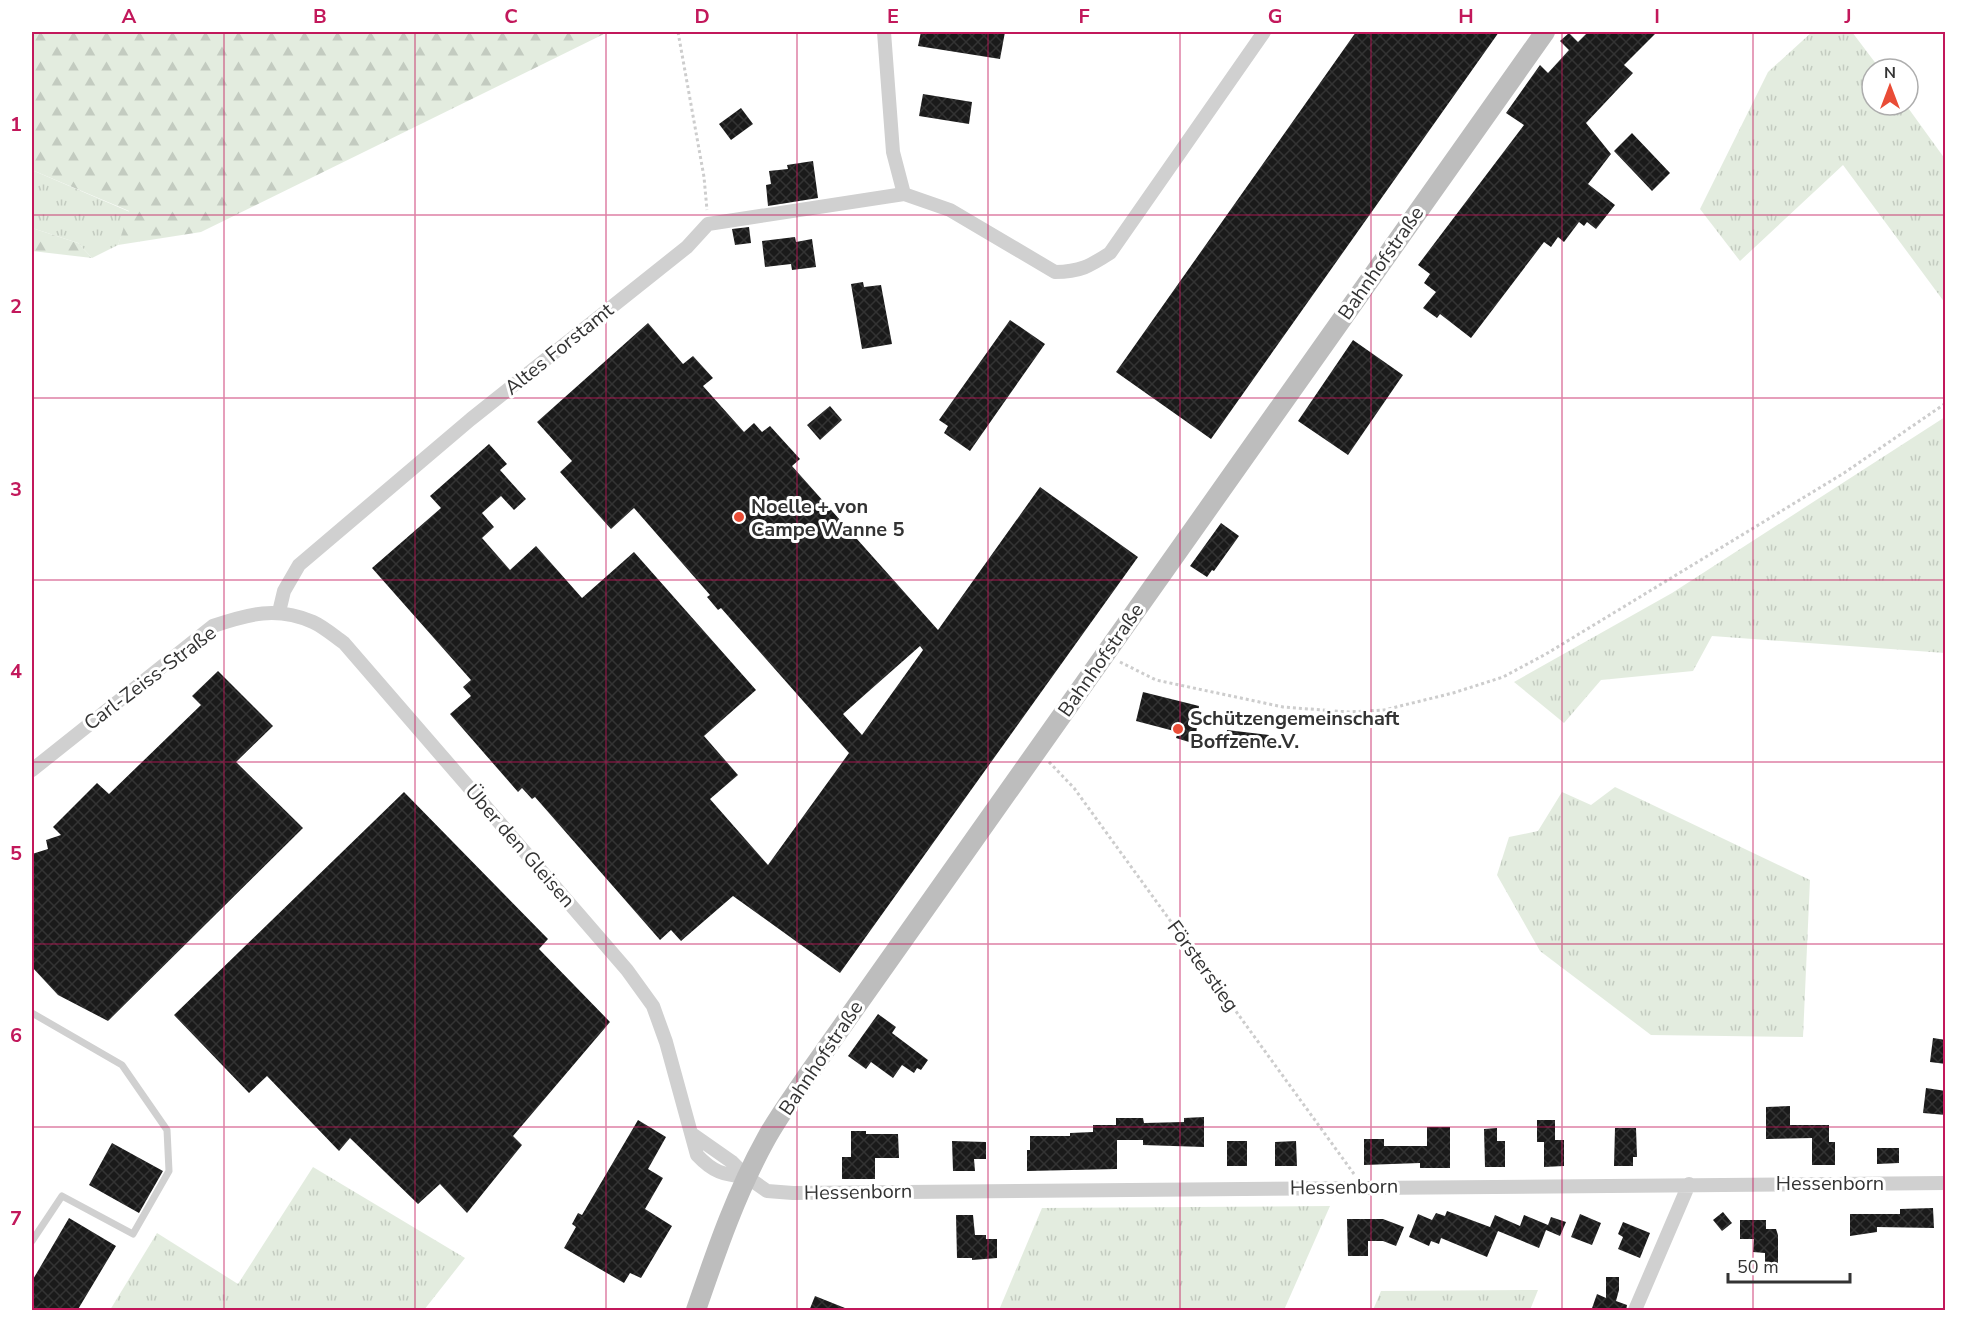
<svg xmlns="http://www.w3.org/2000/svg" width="1977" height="1342" viewBox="0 0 1977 1342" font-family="'Nunito Sans',sans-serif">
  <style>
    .grass { fill: url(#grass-tufts) }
    .forest { fill: url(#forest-firs) }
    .building { fill: url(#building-cross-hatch); fill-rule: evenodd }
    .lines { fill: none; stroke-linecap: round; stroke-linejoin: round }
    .path { stroke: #cdcdcd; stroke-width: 3; stroke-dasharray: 3 3; stroke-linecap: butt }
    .service { stroke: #d0d0d0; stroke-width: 7 }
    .minor { stroke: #d0d0d0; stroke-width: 14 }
    .secondary { stroke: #bdbdbd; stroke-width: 20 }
    .grid { fill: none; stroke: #c2185b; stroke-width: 1.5; stroke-opacity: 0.55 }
    .poi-dot { fill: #e94c36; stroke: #fff; stroke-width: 2 }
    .labels { text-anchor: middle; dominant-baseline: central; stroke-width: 6; stroke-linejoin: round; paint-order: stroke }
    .street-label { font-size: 20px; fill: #333; stroke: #fff }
    .poi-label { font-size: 20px; font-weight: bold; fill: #333; stroke: #fff; text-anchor: start }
    .neatline { fill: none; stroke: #c2185b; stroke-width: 2 }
    .grid-label { font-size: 20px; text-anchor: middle; font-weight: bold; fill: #c2185b }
  </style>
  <defs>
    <pattern id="grass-tufts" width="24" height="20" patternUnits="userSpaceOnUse" patternTransform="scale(1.5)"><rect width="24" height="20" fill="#e3ecdf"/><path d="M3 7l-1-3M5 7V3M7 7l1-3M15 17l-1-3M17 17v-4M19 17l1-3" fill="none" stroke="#c3cbc0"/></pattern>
    <pattern id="forest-firs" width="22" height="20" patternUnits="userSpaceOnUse" patternTransform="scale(1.5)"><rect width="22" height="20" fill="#e3ecdf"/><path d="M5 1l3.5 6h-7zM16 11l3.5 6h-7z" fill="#c3cbc0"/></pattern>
    <pattern id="building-cross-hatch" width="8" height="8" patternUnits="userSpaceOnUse" patternTransform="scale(1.5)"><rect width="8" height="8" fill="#1a1a1a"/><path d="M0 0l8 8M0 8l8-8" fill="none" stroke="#333"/></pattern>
  </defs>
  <rect width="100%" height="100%" fill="#fff"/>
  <!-- grass -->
  <path class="grass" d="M1812,32h40l28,37h-8v36h34l39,54v144l-102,-138 -103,96 -40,-52 68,-137z
    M32,170l98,42 -12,33 -26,13 -14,-15 -46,-15z
    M1945,417v236l-233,-17 -19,35 -92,9 -37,43 -50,-41 158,-89z
    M1615,787l195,93 -7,157 -152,-2 -111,-84 -43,-76 12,-38 29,-6 24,-39 29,13z
    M313,1167l152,91 -41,52h-314l47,-77 81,51z
    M1330,1206l-46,104h-285l43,-102z
    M1538,1290l-8,20h-157l8,-19z"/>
  <!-- forest -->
  <path class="forest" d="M32,32h576l-407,200 -83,13 11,-34 -97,-41z
    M32,228l46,15 14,15 -60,-7z"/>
  <!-- building -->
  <path class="building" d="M921,32h84l-5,27 -82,-13z
    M1356,32h143l-288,407 -95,-67z
    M1588,32h69l-33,33 9,8 -47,50 25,31 -23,30 27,21 -19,24 -9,-7 -3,4 -5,-4 -15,20 -6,-5 -7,10 -7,-5 -73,96 -31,-24 -3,4 -14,-10 13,-16 -12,-9 6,-9 -12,-9 106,-140 -18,-12 34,-48 8,8 21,-23 -9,-9 9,-8 9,9z
    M923,94l49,8 -3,22 -50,-8z
    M741,108l12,16 -22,16 -12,-16z
    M1632,133l38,40 -18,18 -38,-40z
    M813,161l5,37 -50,8 -2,-21 5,-1 -2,-13 19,-2 -1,-4z
    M749,227l2,16 -16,2 -3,-16z
    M795,237l1,5 16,-3 4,28 -24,3 -1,-6 -26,3 -3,-26z
    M863,282l1,5 17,-2 11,59 -30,5 -11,-65z
    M1010,320l35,24 -75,107 -26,-18 4,-7 -9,-6z
    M648,323l35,41 10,-8 20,22 -10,8 41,46 10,-9 8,9 8,-6 30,33 -8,7 146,164 102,-143 98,70 -298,416 -107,-77 -52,45 -10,-11 -11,10 -125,-143 -3,2 -10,-11 -4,4 -68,-78 21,-18 -8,-9 8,-7 -99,-112 69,-60 -11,-12 59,-52 18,20 -7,6 26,29 -12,11 -13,-14 -19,17 12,14 -12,11 28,32 26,-24 46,52 52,-46 122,138 -52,46 34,39 -28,24 58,66 81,-112 -128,-145 -3,2 -11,-13 3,-2 -76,-87 -23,21 -51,-57 12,-11 -35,-39zM920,646l3,4 -61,85 -19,-21z
    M1353,340l50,35 -55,80 -50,-34z
    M830,406l12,14 -22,20 -13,-15z
    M1221,523l18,13 -25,35 -2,-1 -5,7 -17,-11z
    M218,671l55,55 -37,36 67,66 -195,193 -50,-26 -26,-28v-98l1,-2 -1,-13 16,-5 -2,-9 15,-5 -8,-8 44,-44 12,11 92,-89 -9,-9z
    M1143,692l56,14 -3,30 -5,-1 -2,7 -13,-4 2,-6 -42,-11z
    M1227,730l42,5v13l-43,-7z
    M404,792l144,147 -9,10 71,73 -97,114 9,9 -55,68 -27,-29 -22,20 -68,-66 -11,13 -72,-75 -18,17 -75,-78z
    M878,1014l18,13 -4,6 36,27 -7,10 -4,-2 -3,5 -12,-8 -9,13 -22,-16 -5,7 -18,-13z
    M1933,1038l13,2v24l-16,-2z
    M1926,1088l20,3v24l-23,-2z
    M1790,1106v19h39v17h6v23h-23v-27l-46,1v-32z
    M1204,1117v30l-61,-2v-5h-26v29l-90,2v-21h3v-14h40v-3l23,-1v-7h23v-7h27l1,5 40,-1v-4z
    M638,1120l28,17 -18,32 15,9 -18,31 27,17 -31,52 -11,-5 -6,10 -60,-35 12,-21 -4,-3 6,-11 4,2z
    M1537,1120h18v20h9v26l-20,1v-25h-7z
    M1427,1127h23v41h-30v-5l-56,2v-26h20v7h43z
    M1497,1128v13h8v26h-20l-1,-38z
    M1615,1128h21l1,29h-4v9h-19z
    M851,1131h15v3h32l1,24h-24v21h-33v-22h9z
    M952,1141l34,1v17h-12l1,12h-22z
    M1227,1141h20v25h-20z
    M1296,1141l1,25h-22v-24z
    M112,1143l51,28 -24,42 -50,-28z
    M1877,1148h22v15l-22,1z
    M1933,1208l1,20 -57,-1v5l-27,4v-22h50v-5z
    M1447,1211l43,16 5,-12 25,11 4,-11 24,10 3,-8 15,5 -6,14 -14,-6 -7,18 -41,-17 -11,26 -46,-19 -2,6 -8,-3 -2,5 -20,-9 9,-23 14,6 4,-7 9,3z
    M1723,1212l9,11 -10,8 -9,-11z
    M1580,1214l21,9 -9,22 -21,-8z
    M956,1215h17l2,20h11v4h11v19l-25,2v-2h-15z
    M69,1218l47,28 -39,65h-45v-30z
    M1347,1219h36l21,8 -8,19 -13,-5h-15v15h-20z
    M1740,1220h26v9h10l2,6v33h-13v-15l-12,-1 1,-13h-14z
    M1623,1222l27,11 -10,25 -22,-9 5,-12 -5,-3z
    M1606,1277h13v13l-3,11 11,4 -1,6h-35l6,-17 9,4z
    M815,1296l35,14v1h-41z"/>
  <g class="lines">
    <!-- path -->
    <path class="path" d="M678,32l26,145 3,33
      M1120,662l36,18 127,27 66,5 35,-2 69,-17 50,-16 43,-23 298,-181 102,-70
      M1049,762l25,26 280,386"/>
    <!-- service -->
    <path class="service" d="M32,1013l90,52 45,65 2,41 -36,63 -71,-38 -30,45"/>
    <!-- minor -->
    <path class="minor" d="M884,32l9,120 11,42
      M279,612l5,-21 15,-26 172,-146 216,-172 21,-23 196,-30 46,16 105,62c25,0 35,-6 55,-19l154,-221
      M32,770l181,-144c36,-12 63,-20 100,-4 11,5 21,14 31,21l283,327 26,36 13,36 31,113c16,17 26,20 50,22
      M692,1134l40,28 15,15 20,14 26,2 1153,-10
      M1635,1310l54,-126"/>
    <!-- secondary -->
    <path class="secondary" d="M696,1310c20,-58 40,-117 70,-171 12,-22 27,-42 41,-63l738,-1044"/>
  </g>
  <!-- grid -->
  <path class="grid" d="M224,32v1278M415,32v1278M606,32v1278M797,32v1278M988,32v1278M1180,32v1278M1371,32v1278M1562,32v1278M1753,32v1278M32,215h1914M32,398h1914M32,580h1914M32,762h1914M32,944h1914M32,1127h1914"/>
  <!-- markers -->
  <g class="poi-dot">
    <circle cx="739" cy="517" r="6"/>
    <circle cx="1178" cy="729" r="6"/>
  </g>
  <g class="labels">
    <!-- street labels -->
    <g class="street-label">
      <text transform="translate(1381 263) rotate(-55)">Bahnhofstraße</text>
      <text transform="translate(559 349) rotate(-39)">Altes Forstamt</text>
      <text transform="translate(1101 660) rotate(-55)">Bahnhofstraße</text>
      <text transform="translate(150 678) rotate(-37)">Carl-Zeiss-Straße</text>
      <text transform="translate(520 846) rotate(49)">Über den Gleisen</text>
      <text transform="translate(1203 966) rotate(54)">Försterstieg</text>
      <text transform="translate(821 1058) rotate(-56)">Bahnhofstraße</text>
      <text x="1830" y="1183">Hessenborn</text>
      <text transform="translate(1344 1187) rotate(-1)">Hessenborn</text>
      <text transform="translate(858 1192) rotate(-1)">Hessenborn</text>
    </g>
    <!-- poi labels -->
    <g class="poi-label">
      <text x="751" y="506">Noelle + von<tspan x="751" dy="23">Campe Wanne 5</tspan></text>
      <text x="1190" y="718">Schützengemeinschaft<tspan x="1190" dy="23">Boffzen e.V.</tspan></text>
    </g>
  </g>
  <!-- border -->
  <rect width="1977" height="1342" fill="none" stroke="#ffffff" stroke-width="66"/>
  <!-- north arrow -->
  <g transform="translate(1890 87)"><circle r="28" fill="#ffffff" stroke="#adadad" stroke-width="1.5"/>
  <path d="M0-4.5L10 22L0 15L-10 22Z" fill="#e94c36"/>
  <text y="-9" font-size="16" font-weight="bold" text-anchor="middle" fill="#333333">N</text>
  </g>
  <!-- scale -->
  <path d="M1728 1273v9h122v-9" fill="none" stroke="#333333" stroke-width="3"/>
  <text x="1737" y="1273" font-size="18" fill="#333333" stroke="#ffffff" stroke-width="4.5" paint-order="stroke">50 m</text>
  <rect x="33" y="33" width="1911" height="1276" class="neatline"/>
  <g class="grid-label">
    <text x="129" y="23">A</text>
    <text x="320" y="23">B</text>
    <text x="511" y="23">C</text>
    <text x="702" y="23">D</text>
    <text x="893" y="23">E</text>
    <text x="1084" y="23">F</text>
    <text x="1275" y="23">G</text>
    <text x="1466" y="23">H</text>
    <text x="1657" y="23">I</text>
    <text x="1848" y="23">J</text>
    <text x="16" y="131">1</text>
    <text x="16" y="313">2</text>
    <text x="16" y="496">3</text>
    <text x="16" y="678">4</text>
    <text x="16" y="860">5</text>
    <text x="16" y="1042">6</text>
    <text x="16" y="1225">7</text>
  </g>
</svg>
